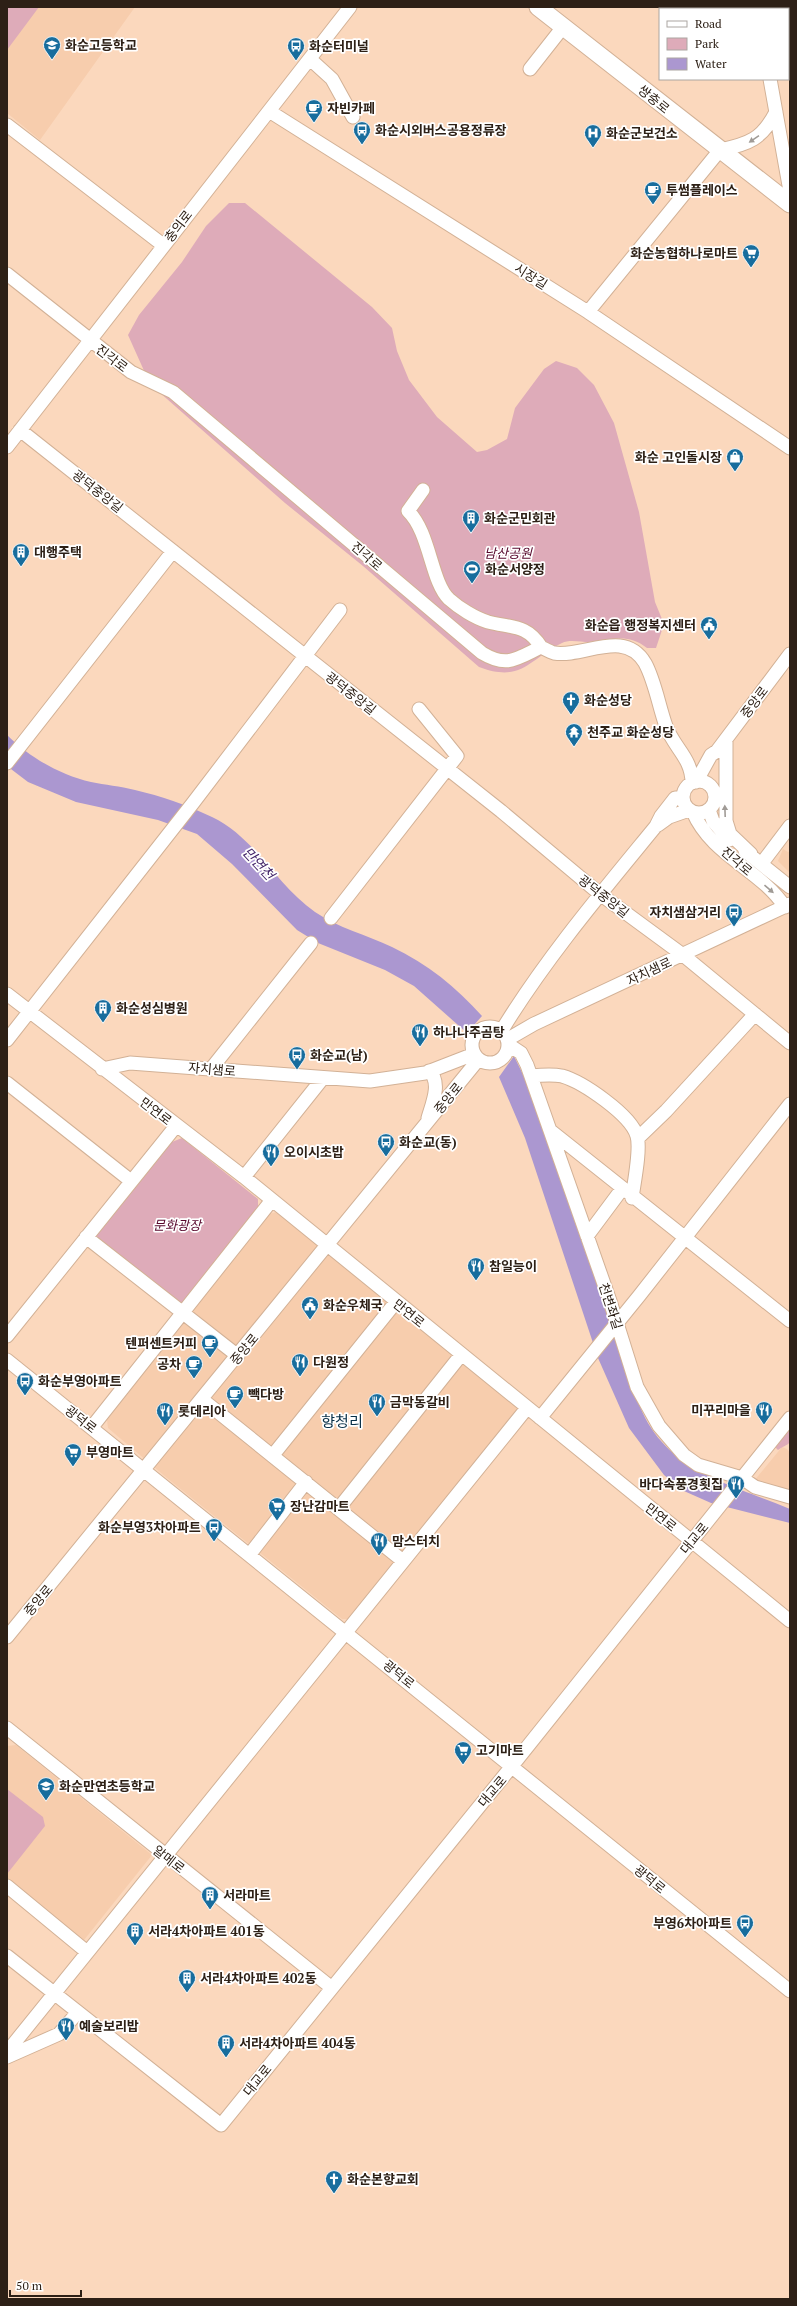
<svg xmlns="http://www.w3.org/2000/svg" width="797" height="2306" viewBox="0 0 797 2306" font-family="'PT Serif','Noto Sans KR',serif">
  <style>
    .built { fill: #f7cdad }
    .green { fill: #deabb9 }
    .water { fill: #ab97d0 }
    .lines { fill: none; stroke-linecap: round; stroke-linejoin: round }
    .minor-casing { stroke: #d2b196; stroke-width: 15 }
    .major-casing { stroke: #d2b196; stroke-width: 19 }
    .minor { stroke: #fff; stroke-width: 13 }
    .major { stroke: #fff; stroke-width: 17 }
    .oneway { fill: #a09b96 }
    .labels { text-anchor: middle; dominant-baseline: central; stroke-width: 3.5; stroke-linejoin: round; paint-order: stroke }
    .poi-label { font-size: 13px; font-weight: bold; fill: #2d2016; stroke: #fff; text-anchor: start }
    .street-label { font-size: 13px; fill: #2d2016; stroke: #fff }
    .park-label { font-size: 13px; font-style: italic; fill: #56062b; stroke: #fff }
    .water-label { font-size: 14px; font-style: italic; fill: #432669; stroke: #fff }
    .quarter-label { font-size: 15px; fill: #082f47; stroke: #fff }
  </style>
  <rect width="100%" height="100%" fill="#fbd8bd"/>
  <!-- built -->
  <path class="built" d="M7,7h128l-95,133 -33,-27z
    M783,849l5,3 2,-1v22l-12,-12z
    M277,1212l244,197 -167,210h-12l-175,-141 -59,-50 -1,-8 162,-206z
    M782,1447l5,2 3,4v39l-36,-11z
    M16,1745l136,110 -68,85 -77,-60v-134z"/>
  <!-- green -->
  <path class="green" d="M7,7h32l-32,43z
    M229,203h16l127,104 20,21 5,23 12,29 28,37 40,35 10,-2 20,-11 8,-31 29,-39 12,-8 21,7 17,17 20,38 25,89 16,90 9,22 -8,24h-9c-21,-16 -35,-7 -58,-6 -8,0 -20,-3 -27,1 -34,17 -40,40 -83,24l-116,-101 -78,-63 -135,-119 -22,-49 11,-20 43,-53 24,-36z
    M182,1138l76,61v15l-72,89 -9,1 -81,-65 1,-6 75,-91z
    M790,1427c0,21 2,14 -12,23l-3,-3z
    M7,1789l36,28 2,9 -38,48z"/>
  <!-- water -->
  <path class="water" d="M7,735c22,22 53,40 84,47 14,3 29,4 44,8 26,6 52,15 77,27 44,21 64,68 103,95 23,16 52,23 77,35 36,17 64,40 90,69l-15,17 -53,-47 -29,-16 -67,-27 -21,-13 -65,-66 -35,-30 -39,-14 -82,-18 -48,-20 -21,-16z
    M514,1056l16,33 102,292c20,87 86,98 158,128v14l-79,-20 -27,-12 -20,-16 -35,-47 -31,-70 -73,-220 -26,-61z"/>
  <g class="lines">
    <!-- minor casing -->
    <g class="minor-casing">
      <path id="minor" d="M726,7l3,2
        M758,7v2
        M310,59l22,20 21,38
        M530,69l33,-42
        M770,79l20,112
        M269,111l319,201 202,136
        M7,125l156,120
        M7,274l124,98 42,20 309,261c25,15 34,6 59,-6 4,2 9,5 13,6 30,5 70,-25 91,10 10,18 14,44 21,63 8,22 26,32 26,57
        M588,312l132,-162c29,-6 42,-11 56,-38
        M20,430l481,381 99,83 83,61 107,88
        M7,447l343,-440
        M423,490l-15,21c22,21 23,71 41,88 10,9 26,19 39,23 23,6 39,2 53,25
        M726,739v82l4,13 21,20
        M7,763l166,-212
        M683 797a16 16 0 1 1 32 0a16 16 0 1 1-32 0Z
        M696,782l15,-27 6,-4 73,-97
        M709,810l4,11 16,19
        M693,812c19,44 67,57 92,95
        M658,825l11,-8 20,-7
        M745,851l45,36
        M762,863l28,-37
        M331,918l126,-162 -38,-47
        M7,994l237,183 546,444
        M472 1045a18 18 0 1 1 36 0a18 18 0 1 1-36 0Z
        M502,1030c44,-72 100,-138 154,-204l5,-10 14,-18h8
        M508,1039l26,-15 256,-120
        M7,1040l186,-237 147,-193
        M509,1045l12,8 6,12 83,236 27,86 22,39 25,29 14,10 44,13 13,9 35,10
        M102,1069l28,-6 240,18 55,-8 49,-19
        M211,1069l100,-126
        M531,1076c10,-1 21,-2 31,0 21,6 69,39 75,60 4,13 -3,47 -5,62
        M7,1083l124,98
        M428,1118c4,-14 14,-36 1,-47
        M551,1131l239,190
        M638,1138l28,-27 89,-97
        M244,1177l79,-99
        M587,1236l35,-47
        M86,1237l152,119
        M7,1336l169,-210
        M7,1360l783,631
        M203,1400l200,161
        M540,1418l99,-122 151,-192
        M92,1427l180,-227
        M273,1455l123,-153
        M339,1508l122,-153
        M250,1554l56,-72
        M7,1637l471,-577
        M7,1728l325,260
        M7,1886l80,66
        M7,1956l214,169 291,-359 278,-348
        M7,2052l520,-644
        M7,2057l52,-23 19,-22"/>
    </g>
    <!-- major casing -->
    <g class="major-casing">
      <path id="major" d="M538,7l252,197"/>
    </g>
    <!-- minor -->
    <use href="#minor" class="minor"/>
    <!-- major -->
    <use href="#major" class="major"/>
  </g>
  <!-- one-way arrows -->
  <defs><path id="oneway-solid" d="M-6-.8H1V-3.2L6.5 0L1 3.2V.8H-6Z"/></defs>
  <g class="oneway">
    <use href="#oneway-solid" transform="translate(754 139) rotate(146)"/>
    <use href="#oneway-solid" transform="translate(725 811) rotate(-92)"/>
    <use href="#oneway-solid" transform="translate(769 889) rotate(41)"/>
  </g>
  <!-- icons -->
  <defs>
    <g id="school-pin" transform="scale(0.9)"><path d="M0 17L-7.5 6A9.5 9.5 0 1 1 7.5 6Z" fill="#186d9d" stroke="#fff"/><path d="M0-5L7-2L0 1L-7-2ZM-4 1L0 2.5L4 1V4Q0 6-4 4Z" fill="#fff"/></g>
    <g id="bus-pin" transform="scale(0.9)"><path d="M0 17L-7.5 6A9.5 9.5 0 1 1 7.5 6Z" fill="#186d9d" stroke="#fff"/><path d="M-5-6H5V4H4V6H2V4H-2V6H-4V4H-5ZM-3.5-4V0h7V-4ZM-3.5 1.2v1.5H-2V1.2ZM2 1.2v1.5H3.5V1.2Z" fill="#fff"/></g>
    <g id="cafe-pin" transform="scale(0.9)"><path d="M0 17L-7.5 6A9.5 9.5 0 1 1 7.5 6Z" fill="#186d9d" stroke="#fff"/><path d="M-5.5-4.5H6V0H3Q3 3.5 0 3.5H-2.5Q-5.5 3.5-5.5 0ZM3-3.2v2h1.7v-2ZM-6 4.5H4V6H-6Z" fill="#fff"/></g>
    <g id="hospital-pin" transform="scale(0.9)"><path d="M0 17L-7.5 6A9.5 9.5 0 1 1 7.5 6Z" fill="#186d9d" stroke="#fff"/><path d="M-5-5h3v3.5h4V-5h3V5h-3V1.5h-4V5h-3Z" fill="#fff"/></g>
    <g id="supermarket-pin" transform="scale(0.9)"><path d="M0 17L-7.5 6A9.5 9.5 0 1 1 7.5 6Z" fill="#186d9d" stroke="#fff"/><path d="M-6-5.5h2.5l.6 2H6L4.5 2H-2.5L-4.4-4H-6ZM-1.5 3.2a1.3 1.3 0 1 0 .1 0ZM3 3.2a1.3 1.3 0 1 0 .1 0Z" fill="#fff"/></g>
    <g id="shop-pin" transform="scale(0.9)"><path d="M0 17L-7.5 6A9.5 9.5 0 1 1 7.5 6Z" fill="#186d9d" stroke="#fff"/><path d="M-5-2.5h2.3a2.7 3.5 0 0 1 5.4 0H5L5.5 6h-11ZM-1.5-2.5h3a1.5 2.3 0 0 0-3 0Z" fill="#fff"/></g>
    <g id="building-pin" transform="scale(0.9)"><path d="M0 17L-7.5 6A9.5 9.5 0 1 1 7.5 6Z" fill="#186d9d" stroke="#fff"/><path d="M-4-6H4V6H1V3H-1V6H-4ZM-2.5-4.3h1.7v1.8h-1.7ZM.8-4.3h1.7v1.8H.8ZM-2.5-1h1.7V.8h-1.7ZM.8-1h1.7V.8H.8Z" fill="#fff"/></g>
    <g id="stadium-pin" transform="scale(0.9)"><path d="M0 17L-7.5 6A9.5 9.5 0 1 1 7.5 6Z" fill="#186d9d" stroke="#fff"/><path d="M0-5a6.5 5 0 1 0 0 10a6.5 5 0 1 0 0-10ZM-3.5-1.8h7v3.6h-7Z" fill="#fff"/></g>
    <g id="civic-pin" transform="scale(0.9)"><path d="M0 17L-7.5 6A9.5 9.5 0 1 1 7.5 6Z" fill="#186d9d" stroke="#fff"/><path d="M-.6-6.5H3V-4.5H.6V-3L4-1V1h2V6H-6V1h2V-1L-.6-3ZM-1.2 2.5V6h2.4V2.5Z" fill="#fff"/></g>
    <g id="church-pin" transform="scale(0.9)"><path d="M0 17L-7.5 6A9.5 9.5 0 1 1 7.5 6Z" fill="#186d9d" stroke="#fff"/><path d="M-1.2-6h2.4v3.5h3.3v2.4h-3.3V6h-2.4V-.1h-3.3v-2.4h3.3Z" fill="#fff"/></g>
    <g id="temple-pin" transform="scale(0.9)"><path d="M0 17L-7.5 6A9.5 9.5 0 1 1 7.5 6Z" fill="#186d9d" stroke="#fff"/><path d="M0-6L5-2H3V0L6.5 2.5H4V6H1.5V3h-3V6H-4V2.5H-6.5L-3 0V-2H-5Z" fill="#fff"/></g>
    <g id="restaurant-pin" transform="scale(0.9)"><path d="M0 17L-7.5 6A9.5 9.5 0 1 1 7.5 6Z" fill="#186d9d" stroke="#fff"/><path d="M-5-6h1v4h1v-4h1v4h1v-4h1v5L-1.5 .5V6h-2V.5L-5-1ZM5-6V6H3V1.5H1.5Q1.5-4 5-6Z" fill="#fff"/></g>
  </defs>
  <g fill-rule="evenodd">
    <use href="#school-pin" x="52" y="45"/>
    <use href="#bus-pin" x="296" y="46"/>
    <use href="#cafe-pin" x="314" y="108"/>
    <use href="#bus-pin" x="362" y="130"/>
    <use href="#hospital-pin" x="593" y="133"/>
    <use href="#cafe-pin" x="653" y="190"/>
    <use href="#supermarket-pin" x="751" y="253"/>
    <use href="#shop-pin" x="735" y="457"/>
    <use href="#building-pin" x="471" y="518"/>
    <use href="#building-pin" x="21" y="552"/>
    <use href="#stadium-pin" x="472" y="569"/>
    <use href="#civic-pin" x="709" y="625"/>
    <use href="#church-pin" x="571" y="700"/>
    <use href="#temple-pin" x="574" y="732"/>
    <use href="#bus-pin" x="734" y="912"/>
    <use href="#building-pin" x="103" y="1008"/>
    <use href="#restaurant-pin" x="420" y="1032"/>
    <use href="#bus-pin" x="297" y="1055"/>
    <use href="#bus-pin" x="386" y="1142"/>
    <use href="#restaurant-pin" x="271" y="1152"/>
    <use href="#restaurant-pin" x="476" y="1266"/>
    <use href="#civic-pin" x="310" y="1305"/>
    <use href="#cafe-pin" x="210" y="1343"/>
    <use href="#restaurant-pin" x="300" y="1362"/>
    <use href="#cafe-pin" x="194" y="1364"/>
    <use href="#bus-pin" x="25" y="1381"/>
    <use href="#cafe-pin" x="235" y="1394"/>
    <use href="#restaurant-pin" x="377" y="1402"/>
    <use href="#restaurant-pin" x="764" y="1410"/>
    <use href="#restaurant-pin" x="165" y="1411"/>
    <use href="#supermarket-pin" x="73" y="1452"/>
    <use href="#restaurant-pin" x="736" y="1484"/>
    <use href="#supermarket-pin" x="277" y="1506"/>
    <use href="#bus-pin" x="214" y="1527"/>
    <use href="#restaurant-pin" x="379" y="1541"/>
    <use href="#supermarket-pin" x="463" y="1750"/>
    <use href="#school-pin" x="46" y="1786"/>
    <use href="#building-pin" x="210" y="1895"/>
    <use href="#bus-pin" x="745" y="1923"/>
    <use href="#building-pin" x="135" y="1931"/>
    <use href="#building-pin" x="187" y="1978"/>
    <use href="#restaurant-pin" x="66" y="2026"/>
    <use href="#building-pin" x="226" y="2043"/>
    <use href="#church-pin" x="334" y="2179"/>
  </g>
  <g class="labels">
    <!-- poi labels -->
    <g class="poi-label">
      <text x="65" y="45">화순고등학교</text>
      <text x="309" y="46">화순터미널</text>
      <text x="327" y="108">자빈카페</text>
      <text x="375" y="130">화순시외버스공용정류장</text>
      <text x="606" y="133">화순군보건소</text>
      <text x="666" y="190">투썸플레이스</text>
      <text x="738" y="253" text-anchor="end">화순농협하나로마트</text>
      <text x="722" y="457" text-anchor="end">화순 고인돌시장</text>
      <text x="484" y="518">화순군민회관</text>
      <text x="34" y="552">대행주택</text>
      <text x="485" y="569">화순서양정</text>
      <text x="696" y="625" text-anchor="end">화순읍 행정복지센터</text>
      <text x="584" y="700">화순성당</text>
      <text x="587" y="732">천주교 화순성당</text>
      <text x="721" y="912" text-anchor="end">자치샘삼거리</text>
      <text x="116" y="1008">화순성심병원</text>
      <text x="433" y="1032">하나나주곰탕</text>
      <text x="310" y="1055">화순교(남)</text>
      <text x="399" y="1142">화순교(동)</text>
      <text x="284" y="1152">오이시초밥</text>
      <text x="489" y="1266">참일능이</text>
      <text x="323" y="1305">화순우체국</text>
      <text x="197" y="1343" text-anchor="end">텐퍼센트커피</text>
      <text x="313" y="1362">다원정</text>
      <text x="181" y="1364" text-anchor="end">공차</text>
      <text x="38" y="1381">화순부영아파트</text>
      <text x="248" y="1394">빽다방</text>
      <text x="390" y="1402">금막동갈비</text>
      <text x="751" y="1410" text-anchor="end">미꾸리마을</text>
      <text x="178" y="1411">롯데리아</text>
      <text x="86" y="1452">부영마트</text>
      <text x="723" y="1484" text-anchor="end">바다속풍경횟집</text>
      <text x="290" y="1506">장난감마트</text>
      <text x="201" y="1527" text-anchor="end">화순부영3차아파트</text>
      <text x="392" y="1541">맘스터치</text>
      <text x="476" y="1750">고기마트</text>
      <text x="59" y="1786">화순만연초등학교</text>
      <text x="223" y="1895">서라마트</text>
      <text x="732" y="1923" text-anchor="end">부영6차아파트</text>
      <text x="148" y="1931">서라4차아파트 401동</text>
      <text x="200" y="1978">서라4차아파트 402동</text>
      <text x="79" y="2026">예술보리밥</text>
      <text x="239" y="2043">서라4차아파트 404동</text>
      <text x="347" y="2179">화순본향교회</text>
    </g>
    <!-- street labels -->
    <g class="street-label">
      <text transform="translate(654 99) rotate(39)">쌍충로</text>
      <text transform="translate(178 226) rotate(-52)">충의로</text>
      <text transform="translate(531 276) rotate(32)">시장길</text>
      <text transform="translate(112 358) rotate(37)">진각로</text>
      <text transform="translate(98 491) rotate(38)">광덕중앙길</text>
      <text transform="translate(367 556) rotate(41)">진각로</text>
      <text transform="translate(351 693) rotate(38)">광덕중앙길</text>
      <text transform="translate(754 702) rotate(-53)">중앙로</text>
      <text transform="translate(737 861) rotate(40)">진각로</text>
      <text transform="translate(604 896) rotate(38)">광덕중앙길</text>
      <text transform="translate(649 971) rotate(-25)">자치샘로</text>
      <text transform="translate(212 1069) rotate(5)">자치샘로</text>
      <text transform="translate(448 1098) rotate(-51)">중앙로</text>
      <text transform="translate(156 1111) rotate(38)">만연로</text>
      <text transform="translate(611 1306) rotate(72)">천변좌길</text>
      <text transform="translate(409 1313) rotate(39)">만연로</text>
      <text transform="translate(244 1349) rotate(-51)">중앙로</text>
      <text transform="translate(81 1419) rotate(38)">광덕로</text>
      <text transform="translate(661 1517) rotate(39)">만연로</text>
      <text transform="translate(694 1538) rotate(-51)">대교로</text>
      <text transform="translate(38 1600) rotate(-50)">중앙로</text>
      <text transform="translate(399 1674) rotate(39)">광덕로</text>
      <text transform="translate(492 1791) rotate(-50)">대교로</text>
      <text transform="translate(169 1859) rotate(38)">알메로</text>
      <text transform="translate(650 1879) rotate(39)">광덕로</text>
      <text transform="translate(257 2080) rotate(-51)">대교로</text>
    </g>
    <!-- park labels -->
    <g class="park-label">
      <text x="508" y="553">남산공원</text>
      <text x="177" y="1225">문화광장</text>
    </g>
    <!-- water labels -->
    <g class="water-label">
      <text transform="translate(259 863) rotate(47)">만연천</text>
    </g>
    <!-- quarter labels -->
    <g class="quarter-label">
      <text x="342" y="1421">향청리</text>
    </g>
  </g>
  <!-- border -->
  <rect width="797" height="2306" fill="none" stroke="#2d2016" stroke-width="16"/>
  <!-- legend -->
  <rect x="659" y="8" width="130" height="72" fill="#ffffff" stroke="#aba6a2"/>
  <rect x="667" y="21" width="20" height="6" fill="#ffffff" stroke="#aba6a2"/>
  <text x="695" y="28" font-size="12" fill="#2d2016">Road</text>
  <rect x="667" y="38" width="20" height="12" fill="#deabb9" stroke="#aba6a2"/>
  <text x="695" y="48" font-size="12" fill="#2d2016">Park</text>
  <rect x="667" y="58" width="20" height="12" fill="#ab97d0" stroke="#aba6a2"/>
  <text x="695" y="68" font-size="12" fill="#2d2016">Water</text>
  <!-- scale -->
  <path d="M10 2290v6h71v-6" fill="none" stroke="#2d2016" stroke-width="2"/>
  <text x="16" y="2290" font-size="12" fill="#2d2016" stroke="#ffffff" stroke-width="3" paint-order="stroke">50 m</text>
</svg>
